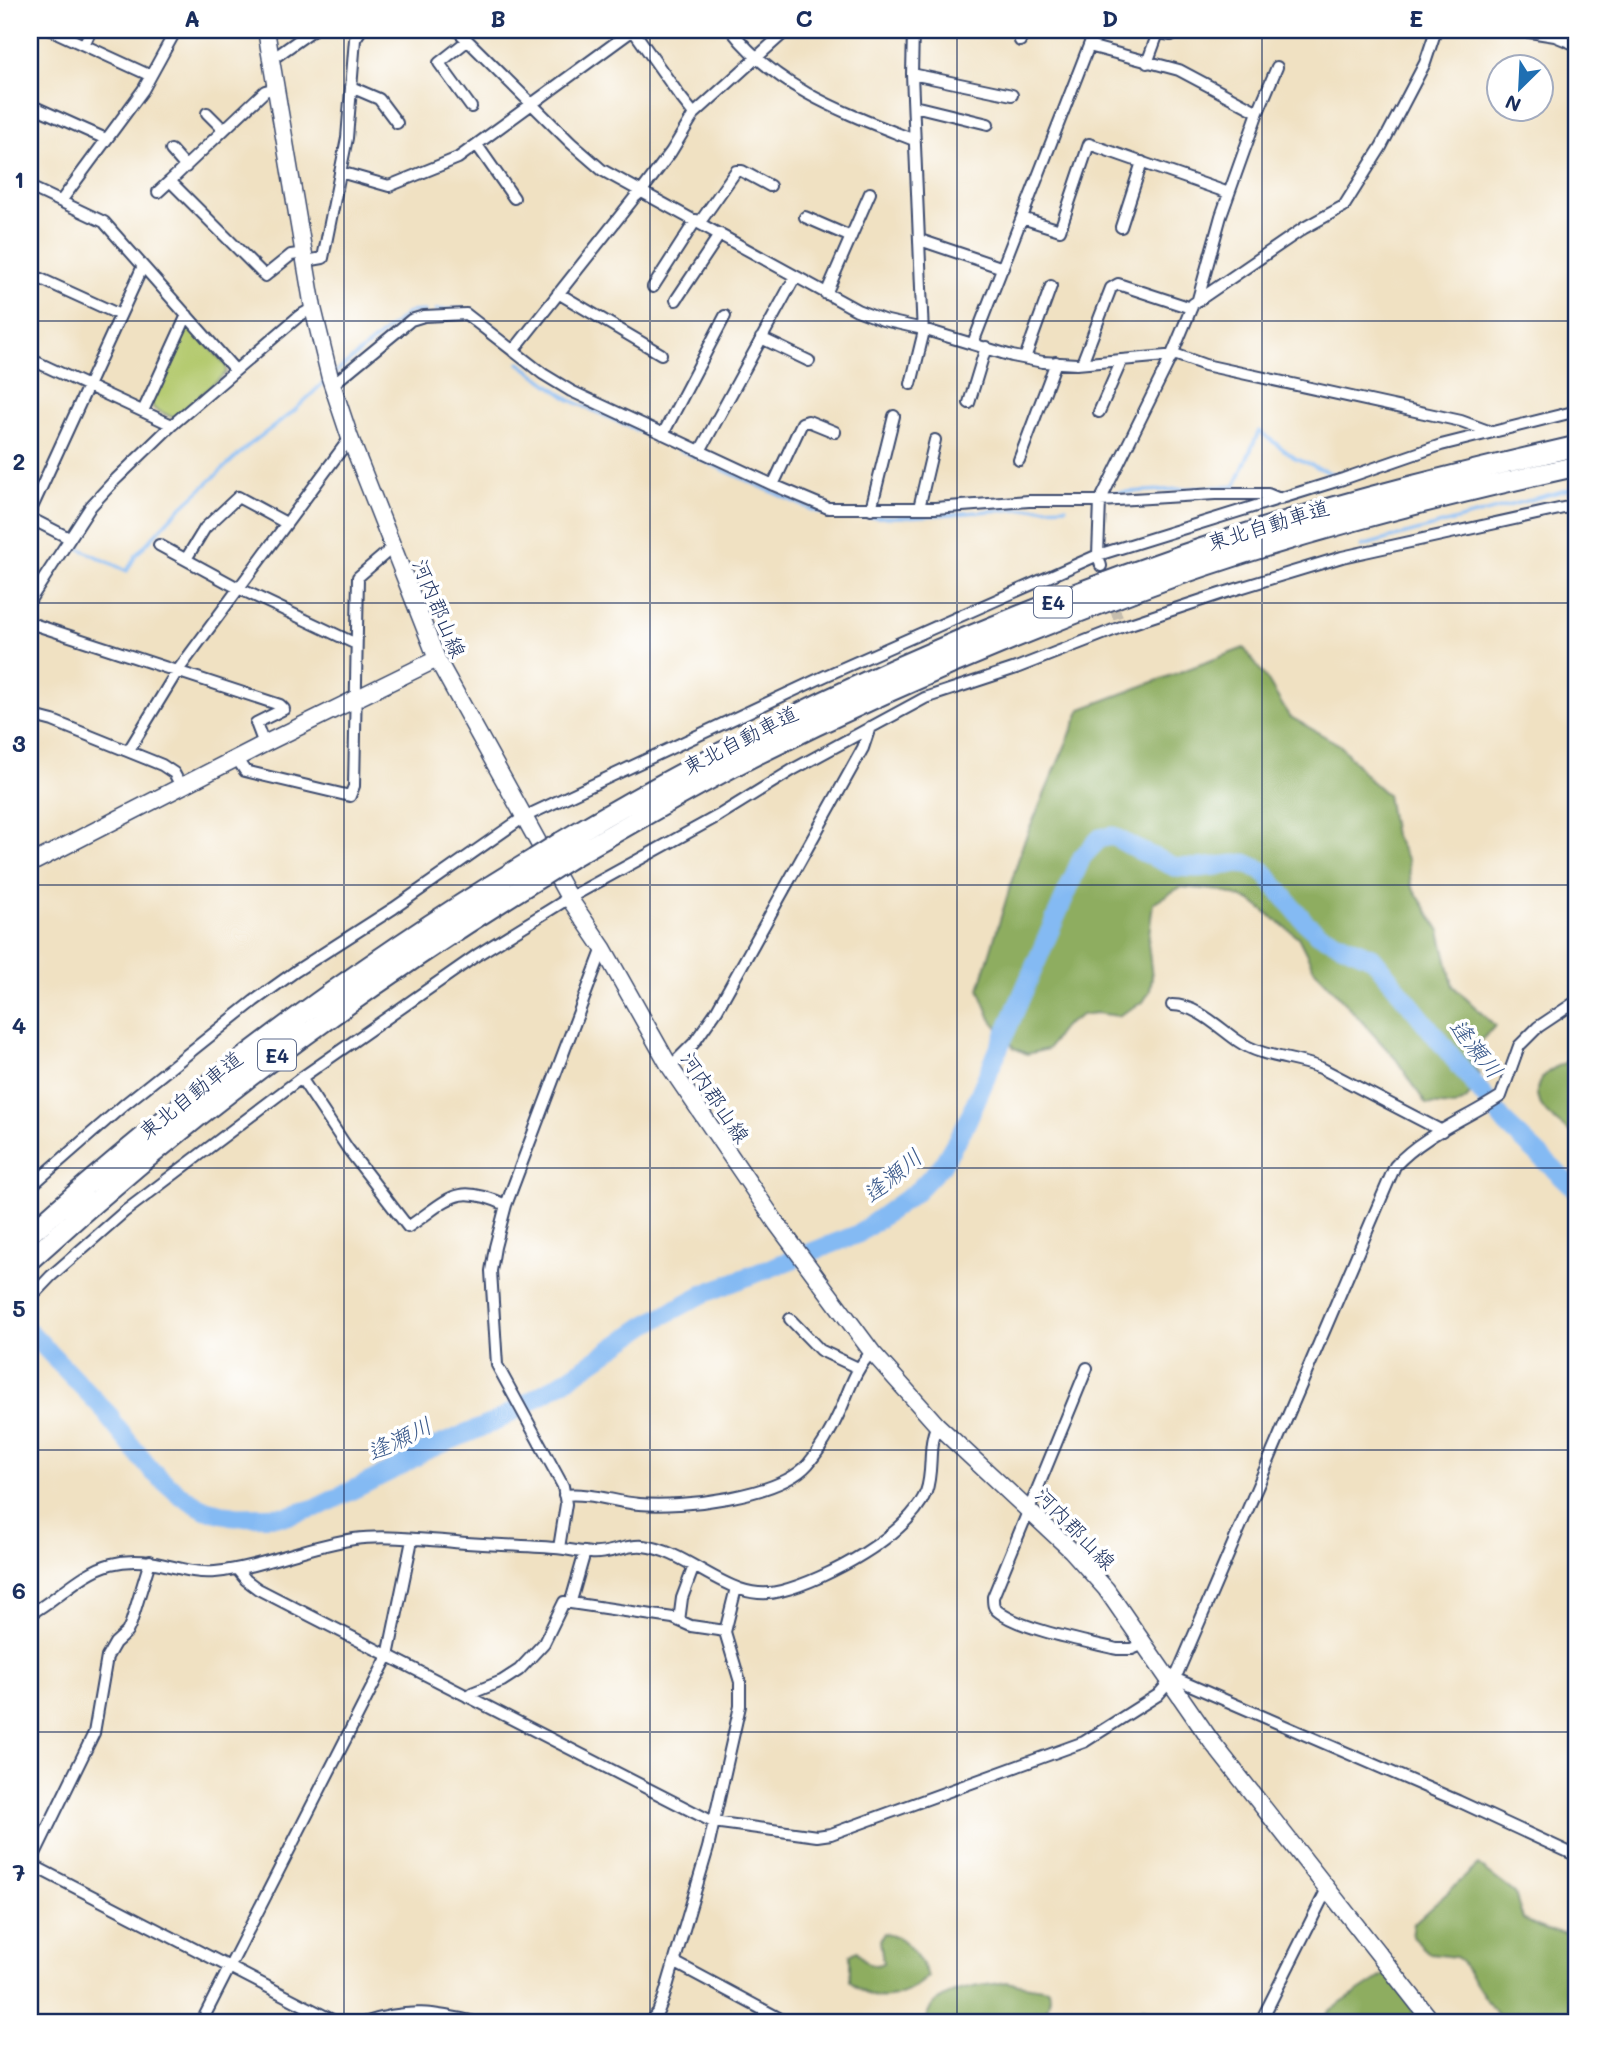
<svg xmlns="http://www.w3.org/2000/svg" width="1607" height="2053" viewBox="0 0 1607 2053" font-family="Mali,'Klee One',sans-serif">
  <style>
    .green { fill: #b3c96d; stroke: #677c66; stroke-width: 2 }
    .forest { fill: #8ead60; stroke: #546e5f; stroke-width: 2 }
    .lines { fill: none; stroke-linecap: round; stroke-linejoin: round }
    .stream { stroke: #84baf3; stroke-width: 3.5 }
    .river { stroke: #84baf3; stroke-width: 19 }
    .street-tunnel { stroke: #c5bdae; stroke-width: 10; stroke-dasharray: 10 5; stroke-linecap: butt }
    .street-casing { stroke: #3b4a6d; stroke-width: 14 }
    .secondary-casing { stroke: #3b4a6d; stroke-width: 19 }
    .highway-casing { stroke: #3b4a6d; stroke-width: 23 }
    .street { stroke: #fff; stroke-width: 10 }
    .secondary { stroke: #fff; stroke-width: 16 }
    .highway { stroke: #fff; stroke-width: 19 }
    .highway-bridge-casing { stroke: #3b4a6d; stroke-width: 23; stroke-linecap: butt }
    .highway-bridge { stroke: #fff; stroke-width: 19 }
    .grid { fill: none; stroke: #1b2f5e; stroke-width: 2; stroke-opacity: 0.55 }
    .labels { text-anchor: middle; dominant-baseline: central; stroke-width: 7; stroke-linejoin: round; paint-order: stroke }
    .shield { fill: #fff; stroke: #5f6d8e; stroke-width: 2 }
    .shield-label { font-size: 19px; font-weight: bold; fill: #1b2f5e }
    .street-label { font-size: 21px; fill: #1b2f5e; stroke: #fff }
    .water-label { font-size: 23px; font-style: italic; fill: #3a598b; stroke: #fff }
    .neatline { fill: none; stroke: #1b2f5e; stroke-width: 2.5 }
    .grid-label { font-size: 23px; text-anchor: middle; font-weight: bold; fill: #1b2f5e }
  </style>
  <rect width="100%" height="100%" fill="#fff"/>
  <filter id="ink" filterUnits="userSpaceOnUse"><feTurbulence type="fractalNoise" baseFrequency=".0143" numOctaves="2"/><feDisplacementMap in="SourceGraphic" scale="14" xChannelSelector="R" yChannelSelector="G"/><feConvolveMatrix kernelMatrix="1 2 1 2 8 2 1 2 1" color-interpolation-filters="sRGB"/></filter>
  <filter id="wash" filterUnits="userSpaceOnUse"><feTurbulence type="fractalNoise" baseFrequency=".00686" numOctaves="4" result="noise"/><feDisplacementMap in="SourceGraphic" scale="28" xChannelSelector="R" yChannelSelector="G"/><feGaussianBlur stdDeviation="1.57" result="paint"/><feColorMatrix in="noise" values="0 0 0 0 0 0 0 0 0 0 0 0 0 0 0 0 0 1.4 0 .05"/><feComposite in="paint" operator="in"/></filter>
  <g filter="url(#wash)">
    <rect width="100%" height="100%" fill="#f0e1c2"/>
    <!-- green -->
    <path class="green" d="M191,327l35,38v8l-52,45 -20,-9 -3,-6 33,-74z"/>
    <!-- forest -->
    <path class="forest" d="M1244,648l24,33 21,35 51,29 30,35 17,15 7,40 14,25 3,25 29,46 13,55 42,40 -26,27 -1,3 11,18 -1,7 -11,18 -13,7 -28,-2 -30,-45 -82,-90 -16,-32 -47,-36 -29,-10 -41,-4 -28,16 -5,40 4,34 -2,14 -7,11 -25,14 -22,-3 -14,2 -18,11 -16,23 -21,5 -13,-6 -23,-29 -12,-30 44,-145 58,-135z
      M1577,1057v79c-21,-13 -58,-38 -30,-63 8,-7 21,-11 30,-16z
      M1478,1865l37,28 8,26 22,11 32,5v88h-75l-41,-62 -6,-4 -25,-3 -18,-17 2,-14z
      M884,1933c22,2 36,26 44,44 -24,21 -54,31 -78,4v-26l7,-4c8,10 12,18 26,12l-3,-23z
      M1393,1969l38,54h-111l9,-12z
      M1006,1982l43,7 1,8 -6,26h-114l-4,-5c9,-31 54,-31 80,-36z
      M1143,2008l19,15h-29z"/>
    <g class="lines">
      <!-- stream -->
      <path class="stream" d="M436,310l27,-1 3,2
        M519,363l51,37 242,110c29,9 56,7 86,7 56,-2 112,-9 168,-10
        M335,373l74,-61 16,-1
        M1109,493l126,-7 24,-55 36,27 38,16
        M30,524l11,5
        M70,544l57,27 9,-16 38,-41 74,-68 46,-35 30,-29
        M1362,546l215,-59"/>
      <!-- river -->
      <path class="river" d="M30,1332l80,84 -1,2 42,52 29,25 26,15 31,7 50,-1 31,-9 81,-40 26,-16 72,-30 69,-41 80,-55 57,-31 155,-60 60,-44 24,-25 24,-41 116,-267 18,-19 13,-2 23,13 39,18 23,1 47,-5 18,8 42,51 14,12 54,24 134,167 70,66"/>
    </g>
  </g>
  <g filter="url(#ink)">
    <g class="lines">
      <!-- street-tunnel -->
      <path class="street-tunnel" d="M1101,566l17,52"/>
      <!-- street casing -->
      <g class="street-casing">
        <path id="street" d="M51,30l98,45
          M457,30l114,113 31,27 255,140 26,10 40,9 89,27 31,6 34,2 100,-9 28,10 256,56 30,11
          M633,30l46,65 15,19
          M731,30c47,60 115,83 183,110
          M1517,30l38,6 22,9
          M467,41l-28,22 32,44
          M1020,41l4,-11
          M84,45l7,-15
          M1089,46l90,24 79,42
          M271,60l42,-30
          M1147,63l11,-30 13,2
          M912,74l100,21
          M351,87l28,12 18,24
          M276,88l-11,3 -95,90 95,95 26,-21 14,-2
          M30,105l76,34
          M914,106l74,18
          M207,113l17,17
          M477,145l37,53
          M171,150l15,17
          M340,172l49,14 69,-28 175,-128
          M30,187l74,35 131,148
          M158,192l12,-11
          M61,201l82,-111 33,-60
          M805,217l46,20
          M1022,218l38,12 29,-86 140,49
          M700,222l36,-51h6l28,15
          M1121,227l21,-65
          M920,240l83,28
          M306,261l17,-3 24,-120 8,-99 6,-9
          M30,274l90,41
          M653,287l43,-67
          M558,293l103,61
          M826,294l44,-101
          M1198,299l23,-83 37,-104 19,-45
          M676,300l44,-66
          M761,338l48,23
          M973,343l122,-313
          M513,351l122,-154 6,-5 30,-40 23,-38 93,-84
          M1025,358l26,-72
          M30,359l142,66
          M1082,363l29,-75 7,-4 73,24
          M911,384l12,-49 -11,-261 1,-44
          M332,385l79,-65 13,-4 42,-2 77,60 28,17 200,93 57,24h107l94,-7h71l115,-7h53l12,5
          M969,403l17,-56
          M143,411l44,-96
          M1099,412l23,-52
          M663,434l62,-118
          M700,451l95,-174
          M1019,460l37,-98
          M773,485l29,-62 6,-2 27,11
          M919,508l16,-68
          M871,509l23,-93
          M30,512l113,-246
          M30,518l39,20
          M159,545l79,43 118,56
          M186,559l19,-31 33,-31 48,26
          M1101,566l-3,-11 2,-54 71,-144 22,-53 111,-76 40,-22 37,-59 44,-84 11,-33
          M30,600l61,-94 23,-25 58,-56 127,-109 14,-8
          M30,623l250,82 4,4 -28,14 8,21
          M30,715l23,6 109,44 12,8 7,13
          M129,750l47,-77 174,-235
          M237,759l8,12 105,25 4,-10 4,-209 34,-29
          M1172,1005c25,0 47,23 66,36 25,17 55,16 83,27l121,63
          M670,1067l24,-24 23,-33 146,-262 7,-21
          M301,1078l47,71 60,78c42,-28 47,-45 98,-22
          M30,1187l95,-83 129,-103 42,-30 98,-63 130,-91 301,-141 273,-121 245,-76 98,-34 136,-34
          M30,1298l21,-22 73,-64 177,-134 176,-123 92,-57 149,-82 76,-47 131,-71 91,-30 105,-41 99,-33 122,-37 235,-52
          M790,1319l30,31 38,18
          M1087,1368l-94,229c0,7 0,11 6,15 21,17 89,30 118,37h15l12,-5
          M564,1495c25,-3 51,7 75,9 42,4 140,-7 169,-40 13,-15 25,-37 33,-55 9,-21 14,-40 31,-57
          M559,1548l7,-44 -3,-18 -66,-121 -6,-94 4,-24 11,-42 97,-257
          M237,1569l9,11 12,9 455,233 104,14 14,-2 253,-92 74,-47 20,-23 217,-506c28,-31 71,-47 106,-70l18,-50 19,-19 39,-26
          M571,1601l14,-49
          M30,1614c26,-14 53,-43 81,-50 41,-11 68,11 104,8 48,-5 92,-26 139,-33 29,-4 61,0 90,2 37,4 74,4 111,7 12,1 24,4 36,5 18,2 35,-9 52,-7 48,5 88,59 138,45 44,-11 127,-55 145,-99 8,-21 1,-47 11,-67
          M679,1621l3,-23 12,-32
          M1174,1678l284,123 119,55
          M468,1697l4,-4 30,-12 17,-11 25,-27 20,-41 109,16 18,8 34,5
          M30,1864l308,159
          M30,1864l64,-131 13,-76 8,-14 12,-11 4,-9 19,-62
          M674,1962l114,61
          M201,2023l187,-367 24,-116
          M364,2023c44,-15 70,-11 115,0
          M649,2023l9,-11 6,-15 44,-149 32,-142v-24l-15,-50 11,-44
          M1260,2023l67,-134"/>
      </g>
      <!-- secondary casing -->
      <g class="secondary-casing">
        <path id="secondary" d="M266,30l47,278 17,70 20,60 87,221 132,239 34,50 67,119 107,157 95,128 65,73 134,125 35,39 105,152 222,282
          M30,864l234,-120 173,-85"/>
      </g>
      <!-- highway casing -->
      <g class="highway-casing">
        <path id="highway" d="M561,842c214,-128 444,-230 681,-307 110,-36 223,-63 335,-89
          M571,858c57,-33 113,-66 171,-96 128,-65 260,-122 395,-172 143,-53 291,-91 440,-124
          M30,1234c157,-140 324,-266 504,-375
          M30,1260c159,-145 331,-273 514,-385"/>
      </g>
      <!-- street -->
      <use href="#street" class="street"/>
      <!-- secondary -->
      <use href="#secondary" class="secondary"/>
      <!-- highway -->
      <use href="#highway" class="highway"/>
      <!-- highway-bridge casing -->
      <g class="highway-bridge-casing">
        <path id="highway-bridge" d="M534,859l27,-17
          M544,875l27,-17"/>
      </g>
      <!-- highway-bridge -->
      <use href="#highway-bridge" class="highway-bridge"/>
    </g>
  </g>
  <!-- grid -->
  <path class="grid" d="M344,30v1993M650,30v1993M957,30v1993M1262,30v1993M30,321h1547M30,603h1547M30,885h1547M30,1168h1547M30,1450h1547M30,1732h1547"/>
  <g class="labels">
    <!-- shield labels -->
    <g class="shield">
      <rect x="1034" y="586.5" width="38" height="31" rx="5"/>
      <rect x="258" y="1039.5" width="38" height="31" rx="5"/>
    </g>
    <g class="shield-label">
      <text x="1053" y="602">E4</text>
      <text x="277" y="1055">E4</text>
    </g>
    <!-- street labels -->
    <g class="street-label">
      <text transform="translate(1268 524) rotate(-17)">東北自動車道</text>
      <text transform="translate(440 608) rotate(67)">河内郡山線</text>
      <text transform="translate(740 739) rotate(-27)">東北自動車道</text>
      <text transform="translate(190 1094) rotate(-39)">東北自動車道</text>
      <text transform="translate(716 1097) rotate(56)">河内郡山線</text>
      <text transform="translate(1076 1528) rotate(46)">河内郡山線</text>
    </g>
    <!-- water labels -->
    <g class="water-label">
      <text transform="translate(1477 1048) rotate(51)">逢瀬川</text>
      <text transform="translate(892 1175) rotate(-40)">逢瀬川</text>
      <text transform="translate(399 1438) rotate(-26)">逢瀬川</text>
    </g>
  </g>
  <!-- margin -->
  <rect width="1607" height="2053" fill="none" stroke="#fff" stroke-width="77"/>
  <!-- north arrow -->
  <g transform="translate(1520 88) rotate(204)"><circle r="33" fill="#ffffff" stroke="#a4acbf" stroke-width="2"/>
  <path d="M0-5L12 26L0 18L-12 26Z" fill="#1f6fb2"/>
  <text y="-10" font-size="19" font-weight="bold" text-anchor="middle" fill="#1b2f5e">N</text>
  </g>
  <rect x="38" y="38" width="1530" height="1976" class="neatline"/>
  <g class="grid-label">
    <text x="192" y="27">A</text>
    <text x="498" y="27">B</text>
    <text x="804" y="27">C</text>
    <text x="1110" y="27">D</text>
    <text x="1416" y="27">E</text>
    <text x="19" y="188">1</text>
    <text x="19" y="470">2</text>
    <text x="19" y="752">3</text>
    <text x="19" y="1034">4</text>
    <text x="19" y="1317">5</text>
    <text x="19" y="1599">6</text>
    <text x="19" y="1881">7</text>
  </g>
</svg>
